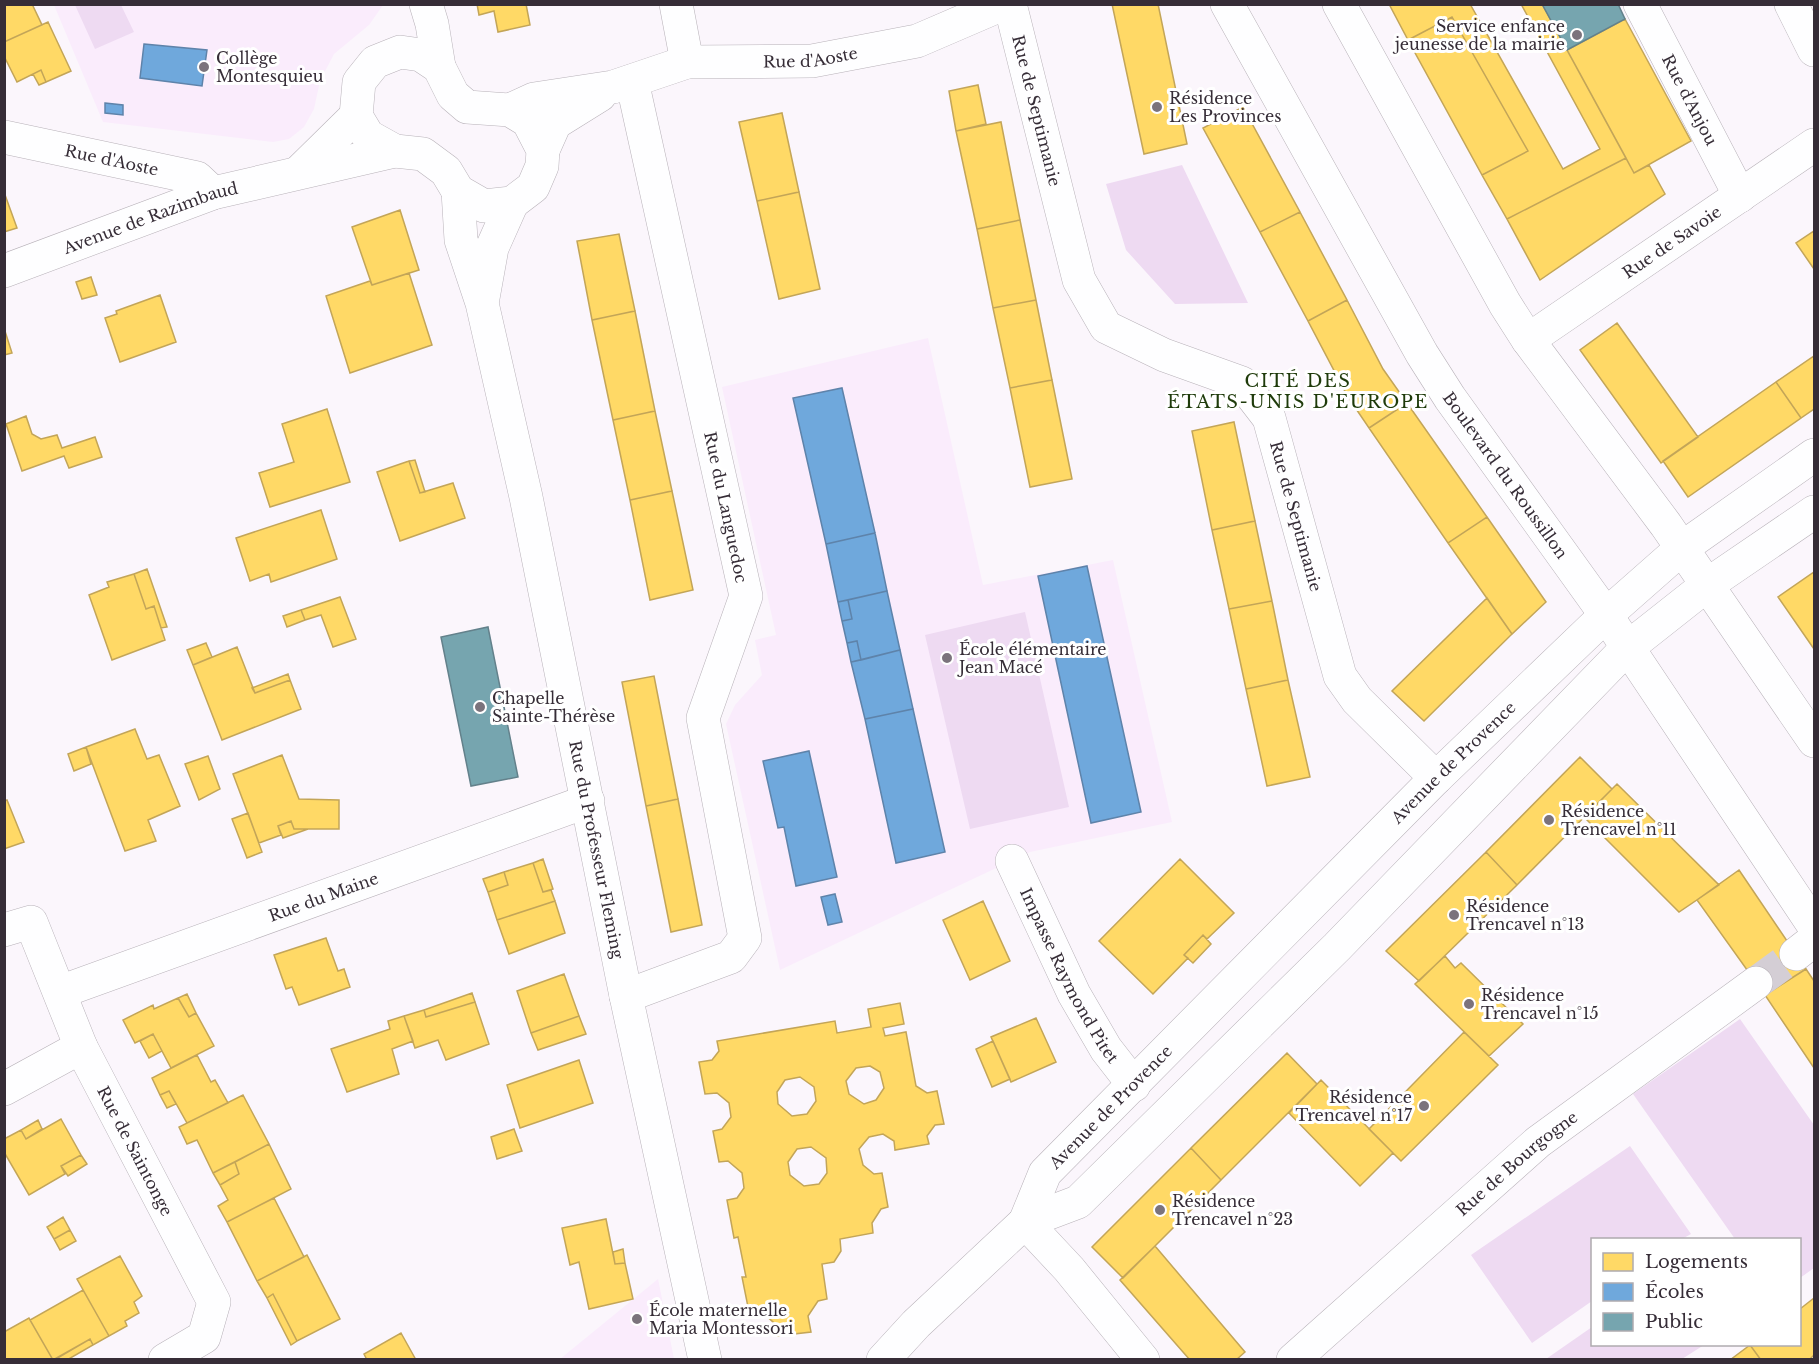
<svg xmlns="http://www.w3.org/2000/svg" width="1819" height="1364" viewBox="0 0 1819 1364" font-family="'Libre Baskerville',serif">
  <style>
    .built { fill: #faecfc }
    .green { fill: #eedaf2 }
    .homes { fill: #ffd966; stroke: #c3a558; stroke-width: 1.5; fill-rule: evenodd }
    .schools { fill: #6fa8dc; stroke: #5e83aa; stroke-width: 1.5 }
    .public { fill: #76a5af; stroke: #63818b; stroke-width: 1.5 }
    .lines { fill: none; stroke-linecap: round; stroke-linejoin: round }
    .minor-tunnel { stroke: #d4ced5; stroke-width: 33; stroke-dasharray: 33 16; stroke-linecap: butt }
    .minor-casing { stroke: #b8b2b9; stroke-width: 34 }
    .minor { stroke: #fefeff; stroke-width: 33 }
    .poi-dot { fill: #7b737c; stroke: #fff; stroke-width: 2 }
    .labels { text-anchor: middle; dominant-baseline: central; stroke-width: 6; stroke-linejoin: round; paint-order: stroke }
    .poi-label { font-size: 16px; fill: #362d37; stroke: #fff; text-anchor: start }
    .street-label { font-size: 16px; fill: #362d37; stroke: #fff }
    .neighbourhood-label { font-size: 18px; letter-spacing: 1.5px; fill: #1f3b0b; stroke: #fff }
  </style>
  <rect width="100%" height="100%" fill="#fbf6fc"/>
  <!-- built -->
  <path class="built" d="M54,5h329l-14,20 -35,29 -14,27 -6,28 -10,18 -15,12 -16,3 -170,-20z
    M928,338l55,247 130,-25 59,262 -142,30 -250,118 -54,-246 9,-19 27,-30 -7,-35 21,-5 -54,-248z
    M658,1279l16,80h-114z"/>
  <!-- green -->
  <path class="green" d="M75,5h46l13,27 -39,17z
    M1182,165l66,138 -73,1 -49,-54 -20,-66z
    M1025,612l44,195 -99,22 -45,-194z
    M1740,1019l74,106v143l-14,10v-38l-65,-1 -102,-145z
    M1630,1146l61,88 -9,5 -90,1v61l-60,42 -61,-88z
    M1592,1327v17l112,1 -22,14h-136z"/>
  <!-- homes -->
  <path class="homes" d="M4,4h28l10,21 -38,17z
    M477,4h49l4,21 -32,7 -4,-21 -15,4z
    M1112,4h46l29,140 -43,10z
    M1389,4h81l93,165 37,-20 -79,-145h21l84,154 -119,61 -25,-44 46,-24 -76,-134 -44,23z
    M1452,17l76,134 -46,24 -74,-135z
    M1625,19l66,122 -57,32 -67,-123z
    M48,22l23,49 -25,11 -5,-12 -24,12 -13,-26v-14z
    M41,70l5,12 -7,3 -6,-11z
    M978,85l8,39 -30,7 -7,-40z
    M1243,107l57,105 -40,20 -57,-104z
    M782,113l17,79 -42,9 -18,-79z
    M1001,122l19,98 -43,9 -21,-98z
    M1626,158l8,15 15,-8 16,29 -125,86 -33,-61z
    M4,192l13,36 -13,4z
    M799,192l21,97 -41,10 -22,-98z
    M400,210l19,60 -47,15 -20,-58z
    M1300,212l47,88 -39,21 -48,-89z
    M1020,220l16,80 -43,8 -16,-79z
    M1814,231v38l-18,-26z
    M619,234l16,77 -43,9 -15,-79z
    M409,273l23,72 -82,28 -24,-77 44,-15 2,4z
    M91,277l6,18 -15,4 -6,-17z
    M160,295l16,47 -56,20 -15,-44 12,-4 -1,-3z
    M1036,300l16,80 -42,8 -17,-80z
    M1347,300l36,69 24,34 -38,25 -21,-31 -40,-76z
    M635,311l20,100 -42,9 -21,-100z
    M1617,323l81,114 -37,26 -81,-113z
    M4,328l8,25 -8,2z
    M1814,356v53l-13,9 -25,-36z
    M1052,380l20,99 -42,8 -20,-99z
    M1776,382l25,36 -113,79 -25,-36z
    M1407,403l80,114 -39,26 -79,-115z
    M327,409l23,73 -80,25 -11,-34 35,-11 -12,-38z
    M655,411l17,80 -42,9 -17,-80z
    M26,416l6,18 9,5 16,-4 5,13 33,-11 7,20 -33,11 -5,-12 -42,15 -16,-47z
    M1234,422l21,99 -43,9 -20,-99z
    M415,460l10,32 -5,1 -11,-32z
    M409,461l11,32 33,-10 12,35 -65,23 -23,-69z
    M672,491l21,99 -43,10 -20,-100z
    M321,510l16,49 -66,23 -2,-8 -19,7 -14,-43z
    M1487,517l59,85 -34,32 -64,-91z
    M1255,521l17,80 -43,8 -17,-79z
    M147,569l20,58 -6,1 -7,-22 -8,3 -12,-35z
    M1814,572v77l-36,-52z
    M134,574l12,35 8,-3 11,34 -53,20 -23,-65 20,-8 -2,-5z
    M340,597l16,42 -23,8 -12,-32 -16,5 -4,-10z
    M1487,598l25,36 -88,87 -32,-30z
    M1272,601l16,79 -42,9 -17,-80z
    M301,610l4,10 -18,7 -4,-11z
    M206,643l6,14 -19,8 -6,-15z
    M237,647l18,46 35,-13 11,29 -79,31 -29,-75z
    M288,674l2,6 -35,13 -3,-5z
    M654,676l24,123 -32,7 -24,-124z
    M1288,680l22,97 -43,9 -21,-97z
    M135,729l12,30 12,-4 21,51 -32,14 8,21 -31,10 -39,-104z
    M86,747l5,17 -17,7 -6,-17z
    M282,755l17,44 40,1v29h-45l-3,-8 -13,5 3,9 -22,8 -26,-69z
    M208,756l12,33 -21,11 -14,-36z
    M1580,757l32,32 -95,96 -31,-33z
    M1617,784l102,101 -40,27 -95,-95z
    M678,799l24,126 -31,7 -25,-126z
    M7,800l17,42 -20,7v-48z
    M248,813l14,39 -15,6 -15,-39z
    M291,821l3,8h14l-25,9 -5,-12z
    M1486,852l31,33 -98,96 -33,-30z
    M543,859l10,30 -10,3 -10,-29z
    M1180,859l54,54 -27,26 -4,-4 -19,20 4,3 -35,36 -54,-53z
    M533,863l10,29 8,-2 4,11 -58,19 -9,-28 20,-7 -4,-13z
    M1739,870l67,99 -41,26 -68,-95z
    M504,872l4,13 -20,7 -5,-13z
    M555,901l10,32 -56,21 -12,-34z
    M983,901l27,60 -40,19 -27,-60z
    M1203,935l8,9 -18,19 -9,-8z
    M326,938l12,33 6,-2 6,18 -51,18 -7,-18 -6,2 -12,-34z
    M1445,956l10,12 6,-5 62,61 -34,32 -74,-72z
    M1806,969l8,12v87l-49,-73z
    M564,974l15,42 -48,17 -14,-42z
    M472,993l3,9 -49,15 -2,-7z
    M187,994l9,19 -7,4 -11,-19z
    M178,998l11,19 7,-4 18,33 -43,22 -18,-34 -18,9 -12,-23 30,-15 1,4z
    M475,1002l14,42 -43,16 -8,-20 -23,8 -11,-32 20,-6 2,7z
    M900,1003l4,21 -21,4 2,8 21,-4 10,54 11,7 10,-2 7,33 -9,1 -8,11 2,8 -34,6 -1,-9 -11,-7 -14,3 -10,12 4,16 11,9 8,-1 6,34 -7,2 -9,14 1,10 -33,6 1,12 -7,11 -12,2 5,35 -9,2 -10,15 3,16 -34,4 -3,-13 -14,-13 -11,2 -7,-35h4l-8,-40 -4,1 -7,-38 10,-2 7,-10 -2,-15 -14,-12 -9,1 -6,-31 9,-2 9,-12 -2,-14 -12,-10 -12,1 -6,-32 13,-2 7,-9 -2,-10 118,-20 2,12 34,-6 -3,-18zM870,1066l10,6 4,16 -8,12 -12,4 -15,-10 -3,-13 10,-13zM800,1077l14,10 2,14 -9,13 -15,2 -14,-12 -1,-12 8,-12zM811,1147l15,11 1,15 -8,11 -15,2 -14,-11 -2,-13 9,-13z
    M404,1016l9,25 -21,8 7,25 -52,18 -16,-43 59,-20 -2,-8z
    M579,1016l7,18 -48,16 -7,-17z
    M1036,1018l20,44 -45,20 -20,-45z
    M1464,1032l34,33 -97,96 -32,-32z
    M153,1034l9,17 -13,7 -9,-17z
    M993,1041l17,38 -18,8 -16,-38z
    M1287,1053l30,31 -96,96 -30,-32z
    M197,1055l14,27 4,-2 13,23 -41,20 -18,-32 -9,4 -8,-17z
    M579,1060l14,43 -73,25 -13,-43z
    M1321,1080l72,73 -33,33 -71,-73z
    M169,1091l7,13 -9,4 -7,-13z
    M243,1095l26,49 -56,29 -16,-33 -10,4 -8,-17z
    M61,1119l20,36 -20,11 4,8 -36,21 -25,-43v-13l17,-9 5,9z
    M38,1120l4,9 -16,10 -5,-9z
    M514,1129l8,22 -25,8 -6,-22z
    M269,1144l22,45 -64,33 -9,-16 10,-6 -8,-15 19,-11 -4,-12z
    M1191,1148l30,32 -98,98 -31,-31z
    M81,1155l6,9 -19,12 -7,-10z
    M235,1162l4,12 -19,11 -7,-12z
    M274,1198l30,59 -47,24 -30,-59z
    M63,1217l7,13 -16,9 -7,-12z
    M606,1219l9,45 10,-1 8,36 -44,10 -10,-47 -9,3 -8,-37z
    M70,1230l6,11 -16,9 -6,-11z
    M1155,1246l90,106 -9,8h-46l-70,-80z
    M623,1249l2,14 -10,1 -2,-12z
    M307,1255l33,64 -43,22 -24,-47 -6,4 -10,-17z
    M120,1256l22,40 -8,6 5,11 -14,8 2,5 -18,10 -32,-57z
    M83,1290l26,46 -16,9 -3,-6 -37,21 -23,-40z
    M273,1294l24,47 -6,4 -24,-47z
    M1814,1298v57l-5,5h-48l-11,-15 50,-1v-35z
    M29,1318l24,42h-49v-28z
    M401,1333l15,27h-49l-3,-6z
    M90,1339l3,6 -26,15h-13z
    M1750,1345l11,15h-31z"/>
  <!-- schools -->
  <path class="schools" d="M144,44l63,6 -5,36 -62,-8z
    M105,103l18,2v10l-18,-2z
    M842,388l33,145 -49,11 -33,-146z
    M875,533l12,58 -49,11 -12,-58z
    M1087,566l54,246 -50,11 -53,-247z
    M887,591l13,59 -39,10 -4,-19 -10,2 -5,-22 10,-2 -4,-19z
    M848,600l4,19 -10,2 -4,-19z
    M857,641l4,19 -10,2 -4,-19z
    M900,650l13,59 -48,10 -14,-57z
    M913,709l32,143 -49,11 -31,-144z
    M809,751l28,126 -41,9 -12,-59 -6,1 -15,-67z
    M835,894l7,28 -14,3 -7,-28z"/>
  <!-- public -->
  <path class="public" d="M1542,4h76l7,15 -58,31z
    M488,627l30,150 -47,9 -30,-149z"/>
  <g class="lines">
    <!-- minor-tunnel -->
    <path class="minor-tunnel" d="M1756,983l40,-29"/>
    <!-- minor casing -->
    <g class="minor-casing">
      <g id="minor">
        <path d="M426,4l6,20 7,43"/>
        <path d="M676,4l11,58"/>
        <path id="s1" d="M1010,4l69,276 27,47 58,28 78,28 27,35 71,258 17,24 79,78"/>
        <path id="s2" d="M1227,4l195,350 28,44 156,217 208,311"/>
        <path d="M1339,4l166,300 23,36 138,185 148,216"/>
        <path id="s3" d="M1640,4l100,192"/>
        <path d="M1791,4l23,46"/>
        <path d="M400,52l21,3 18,12 14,28 14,12 43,3 18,11 15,29 -1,16 -9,21 -21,16 -28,3 -26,-15 -12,-20 -23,-17 -28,-3 -27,-15 -12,-20 3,-34 16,-20z"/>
        <path id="s4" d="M510,110l24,-11 79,-12 74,-25 125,-1 105,-20 86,-37"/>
        <path id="s5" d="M4,137l193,41 16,15"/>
        <path d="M543,150l12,-27 45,-28"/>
        <path d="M299,172l57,-56"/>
        <path id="s6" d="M458,191l3,49 21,63 44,194 100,499 79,364"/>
        <path id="s7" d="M4,271l209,-78 182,-42"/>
        <path d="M483,298l9,-50 20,-45"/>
        <path id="s8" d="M1528,340l286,-195"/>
        <path id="s9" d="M1012,861l62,133 32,55 28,36"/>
        <path id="s10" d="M4,930l27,-8 50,125 133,255 -10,35 -39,23"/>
        <path d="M1796,954l18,-14"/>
        <path id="s11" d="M60,992l528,-191"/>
        <path d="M626,996l105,-39 14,-19 -42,-220 43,-122 -114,-515"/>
        <path d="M4,1089l77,-42"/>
        <path id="s12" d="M1025,1222l20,-49 391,-395 170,-163 76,-67 132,-93"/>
        <path d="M1025,1222l44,47 74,91"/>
        <path d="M883,1360l33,-36 109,-102 53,-20 259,-255 289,-298 81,-64 107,-73"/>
        <path id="s13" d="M1293,1360l245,-218 218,-159"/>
      </g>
    </g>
    <!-- minor -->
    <use href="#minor" class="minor"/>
  </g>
  <!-- markers -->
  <g class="poi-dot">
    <circle cx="1577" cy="35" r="6"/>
    <circle cx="204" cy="67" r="6"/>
    <circle cx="1157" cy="107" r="6"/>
    <circle cx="947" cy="658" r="6"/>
    <circle cx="480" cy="707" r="6"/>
    <circle cx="1549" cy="820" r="6"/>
    <circle cx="1454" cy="915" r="6"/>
    <circle cx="1469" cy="1004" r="6"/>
    <circle cx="1424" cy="1106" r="6"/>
    <circle cx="1160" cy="1210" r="6"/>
    <circle cx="637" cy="1319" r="6"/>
  </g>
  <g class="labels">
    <!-- poi labels -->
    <g class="poi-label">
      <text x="1565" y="26" text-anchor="end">Service enfance<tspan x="1565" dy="18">jeunesse de la mairie</tspan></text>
      <text x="216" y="58">Collège<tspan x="216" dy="18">Montesquieu</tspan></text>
      <text x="1169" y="98">Résidence<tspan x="1169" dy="18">Les Provinces</tspan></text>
      <text x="959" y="649">École élémentaire<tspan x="959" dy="18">Jean Macé</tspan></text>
      <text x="492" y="698">Chapelle<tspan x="492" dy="18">Sainte-Thérèse</tspan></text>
      <text x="1561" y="811">Résidence<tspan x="1561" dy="18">Trencavel n°11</tspan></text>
      <text x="1466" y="906">Résidence<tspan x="1466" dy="18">Trencavel n°13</tspan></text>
      <text x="1481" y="995">Résidence<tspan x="1481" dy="18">Trencavel n°15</tspan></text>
      <text x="1412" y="1097" text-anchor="end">Résidence<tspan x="1412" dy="18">Trencavel n°17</tspan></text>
      <text x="1172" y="1201">Résidence<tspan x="1172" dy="18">Trencavel n°23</tspan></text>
      <text x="649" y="1310">École maternelle<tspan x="649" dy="18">Maria Montessori</tspan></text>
    </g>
    <!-- street labels -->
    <g class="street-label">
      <text stroke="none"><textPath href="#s4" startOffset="308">Rue d'Aoste</textPath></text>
      <text stroke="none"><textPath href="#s3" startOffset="108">Rue d'Anjou</textPath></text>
      <text stroke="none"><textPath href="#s1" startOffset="110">Rue de Septimanie</textPath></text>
      <text stroke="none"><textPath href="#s5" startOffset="110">Rue d'Aoste</textPath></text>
      <text stroke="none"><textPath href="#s7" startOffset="156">Avenue de Razimbaud</textPath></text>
      <text stroke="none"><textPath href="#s8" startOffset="174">Rue de Savoie</textPath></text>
      <text stroke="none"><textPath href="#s2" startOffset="548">Boulevard du Roussillon</textPath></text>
      <text transform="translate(726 507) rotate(78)">Rue du Languedoc</text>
      <text stroke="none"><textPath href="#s1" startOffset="632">Rue de Septimanie</textPath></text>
      <text stroke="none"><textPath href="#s12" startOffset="632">Avenue de Provence</textPath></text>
      <text stroke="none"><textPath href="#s6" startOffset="674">Rue du Professeur Fleming</textPath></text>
      <text stroke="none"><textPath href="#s11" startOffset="280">Rue du Maine</textPath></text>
      <text stroke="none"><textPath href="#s9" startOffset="128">Impasse Raymond Pitet</textPath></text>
      <text stroke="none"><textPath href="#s12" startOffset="146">Avenue de Provence</textPath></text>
      <text stroke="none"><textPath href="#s10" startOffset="280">Rue de Saintonge</textPath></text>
      <text stroke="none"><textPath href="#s13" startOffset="298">Rue de Bourgogne</textPath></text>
    </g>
    <!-- neighbourhood labels -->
    <g class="neighbourhood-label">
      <text x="1298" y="381">CITÉ DES<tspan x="1298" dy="21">ÉTATS-UNIS D'EUROPE</tspan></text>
    </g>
  </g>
  <!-- border -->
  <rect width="1819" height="1364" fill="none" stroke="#362d37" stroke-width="12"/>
  <!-- legend -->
  <rect x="1591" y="1238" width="210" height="108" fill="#ffffff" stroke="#afabaf" stroke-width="1.5"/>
  <rect x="1603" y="1253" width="30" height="18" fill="#ffd966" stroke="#afabaf" stroke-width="1.5"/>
  <text x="1645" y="1268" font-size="18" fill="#362d37">Logements</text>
  <rect x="1603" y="1283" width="30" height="18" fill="#6fa8dc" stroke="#afabaf" stroke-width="1.5"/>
  <text x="1645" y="1298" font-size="18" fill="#362d37">Écoles</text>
  <rect x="1603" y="1313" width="30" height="18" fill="#76a5af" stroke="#afabaf" stroke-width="1.5"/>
  <text x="1645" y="1328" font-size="18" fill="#362d37">Public</text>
</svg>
